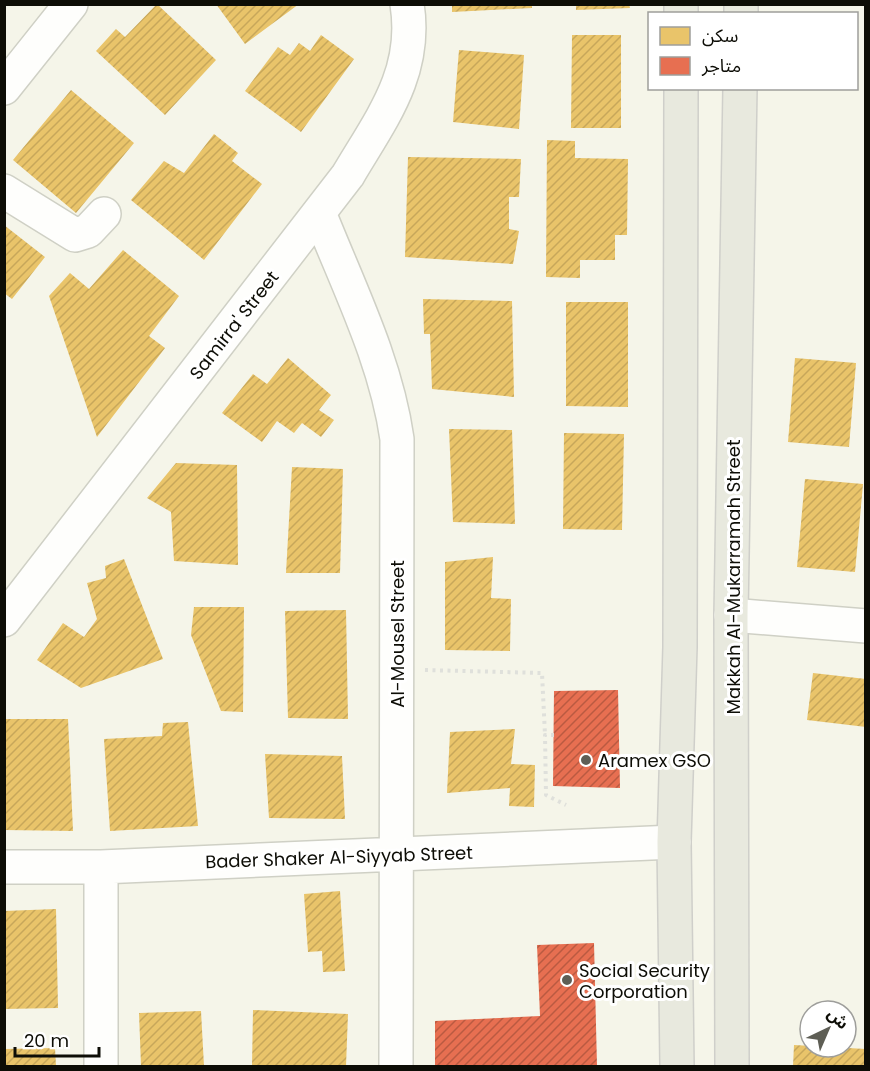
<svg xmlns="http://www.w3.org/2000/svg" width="870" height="1071" viewBox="0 0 870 1071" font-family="Poppins,'Noto Sans Arabic',sans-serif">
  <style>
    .homes { fill: url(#homes-hatch) }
    .shops { fill: url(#shops-hatch) }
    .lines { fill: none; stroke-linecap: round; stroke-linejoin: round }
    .minor-casing { stroke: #cfd0c5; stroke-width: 36 }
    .major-casing { stroke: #cfcfca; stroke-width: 36 }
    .path { stroke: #dfe0db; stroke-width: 4; stroke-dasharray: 3 4.5; stroke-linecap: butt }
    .minor { stroke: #fefefc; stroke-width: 33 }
    .major { stroke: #e8e9de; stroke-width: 33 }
    .poi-dot { fill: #5e5e55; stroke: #fff; stroke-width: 2 }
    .labels { text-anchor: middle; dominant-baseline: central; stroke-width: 6; stroke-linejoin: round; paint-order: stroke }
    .street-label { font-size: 18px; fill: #0d0d06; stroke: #fff }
    .poi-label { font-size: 18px; fill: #0d0d06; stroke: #fff; text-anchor: start }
  </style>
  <defs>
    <pattern id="homes-hatch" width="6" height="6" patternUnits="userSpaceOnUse" patternTransform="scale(1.5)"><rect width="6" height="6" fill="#e9c46a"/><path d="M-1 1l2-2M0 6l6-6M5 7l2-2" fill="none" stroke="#c7a75a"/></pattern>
    <pattern id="shops-hatch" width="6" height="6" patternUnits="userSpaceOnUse" patternTransform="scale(1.5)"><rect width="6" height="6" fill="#e76f51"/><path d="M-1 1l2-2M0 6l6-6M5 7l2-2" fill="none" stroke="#ba5a41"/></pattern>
  </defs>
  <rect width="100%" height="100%" fill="#f5f5e9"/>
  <!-- homes -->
  <path class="homes" d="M157,4l59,56 -51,55 -69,-64 20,-22 9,8z
    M216,4h83l-54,40z
    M452,4h80v4l-80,4z
    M576,4h53l1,4 -54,2z
    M321,35l33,24 -53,73 -56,-41 33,-44 12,8 9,-12 11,8z
    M572,35h49v93h-50z
    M459,50l65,5 -5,74 -66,-7z
    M71,90l63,53 -58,70 -63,-53z
    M214,134l24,19 -6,8 30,23 -58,76 -73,-60 33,-39 20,12z
    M547,140l28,1v17l53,1 -1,76h-12v25h-35v18l-34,-1z
    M408,157l113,2 -2,38h-10v32l10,2 -6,33 -108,-7z
    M4,225l41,32 -33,42 -8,-6z
    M123,250l56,46 -30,40 16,12 -68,89 -48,-141 21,-23 19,16z
    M423,299l89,2 2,96 -82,-8 -2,-55h-6z
    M566,302h62v105l-62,-1z
    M288,358l43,37 -12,15 15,10 -13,17 -19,-14 -8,10 -17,-12 -15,21 -40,-29 31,-39 14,10z
    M795,358l61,5 -7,84 -61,-5z
    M449,429l63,1 3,94 -62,-2z
    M564,433l60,1 -2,96 -59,-1z
    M176,463l61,2 1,100 -64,-4 -3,-49 -24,-14z
    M292,467l51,2 -3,104h-54z
    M805,479l58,5 -8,88 -58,-5z
    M493,557l-2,41 20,1 -1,52 -65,-1v-88z
    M124,559l39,100 -82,29 -44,-28 26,-37 21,14 13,-18 -10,-36 19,-5 -1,-12z
    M194,607h50l-1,105 -22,-1 -30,-76z
    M346,610l2,109 -60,-1 -3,-107z
    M813,673l53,6v48l-59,-7z
    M4,719h64l5,112 -69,-1z
    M188,722l10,104 -88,5 -6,-92 58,-3 1,-13z
    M515,729l-4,35 24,1 -1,42 -25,-1 1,-18 -63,5 3,-61z
    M265,754l77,2 3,63 -76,-1z
    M340,891l5,80 -22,1 -1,-21 -14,1 -4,-58z
    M56,909l2,99 -54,1v-98z
    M253,1010l95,4 -2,52h-94z
    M201,1011l3,55h-63l-2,-53z
    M794,1045l72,4v17h-73z
    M55,1048l1,18h-52v-17z"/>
  <!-- shops -->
  <path class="shops" d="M618,690l2,98 -67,-2 1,-95z
    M594,943l3,123h-162v-45l105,-5 -3,-71z"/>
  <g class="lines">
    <!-- minor casing -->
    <g class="minor-casing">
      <path id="minor" d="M4,88l67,-84
        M4,191l71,44 13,-4 16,-17
        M320,215c29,73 66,146 77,224l-1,627
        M731,615l135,11
        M4,620l344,-445c33,-56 70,-102 59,-171
        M4,867h97l573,-25
        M101,867v199"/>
    </g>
    <!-- major casing -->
    <g class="major-casing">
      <path id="major" d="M681,14v-10
        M741,14v-10
        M677,1066l-3,-224 6,-195 1,-559
        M732,1066l-1,-451 9,-527"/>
    </g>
    <!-- path -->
    <path class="path" d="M425,670l117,3 3,62
      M554,735h-9l1,60 20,10"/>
    <!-- minor -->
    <use href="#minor" class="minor"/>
    <!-- major -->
    <use href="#major" class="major"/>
  </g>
  <!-- markers -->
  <g class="poi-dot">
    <circle cx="586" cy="760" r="6"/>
    <circle cx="567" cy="980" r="6"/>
  </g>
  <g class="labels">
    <!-- street labels -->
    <g class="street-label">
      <text transform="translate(234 325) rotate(-52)">Samirra' Street</text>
      <text transform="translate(733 577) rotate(-90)">Makkah Al-Mukarramah Street</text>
      <text transform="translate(397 634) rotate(-90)">Al-Mousel Street</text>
      <text transform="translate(339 857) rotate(-2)">Bader Shaker Al-Siyyab Street</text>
    </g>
    <!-- poi labels -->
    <g class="poi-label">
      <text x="598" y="760">Aramex GSO</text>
      <text x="579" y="970">Social Security<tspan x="579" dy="21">Corporation</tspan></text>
    </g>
  </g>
  <!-- border -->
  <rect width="870" height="1071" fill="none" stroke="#0d0d06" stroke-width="12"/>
  <!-- legend -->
  <rect x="648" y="12" width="210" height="78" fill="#ffffff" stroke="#9e9e9b" stroke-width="1.5"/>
  <rect x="660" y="27" width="30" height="18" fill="#e9c46a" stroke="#9e9e9b" stroke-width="1.5"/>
  <text x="702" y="42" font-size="18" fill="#0d0d06">سكن</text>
  <rect x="660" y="57" width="30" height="18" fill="#e76f51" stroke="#9e9e9b" stroke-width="1.5"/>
  <text x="702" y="72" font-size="18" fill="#0d0d06">متاجر</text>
  <!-- north arrow -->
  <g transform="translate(828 1029) rotate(44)"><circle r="28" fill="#ffffff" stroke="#9e9e9b" stroke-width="1.5"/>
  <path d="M0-4.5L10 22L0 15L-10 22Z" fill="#5e5e55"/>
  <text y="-9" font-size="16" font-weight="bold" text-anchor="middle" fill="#0d0d06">ش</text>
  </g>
  <!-- scale -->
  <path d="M15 1047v9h84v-9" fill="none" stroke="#0d0d06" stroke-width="3"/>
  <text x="24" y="1047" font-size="18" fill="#0d0d06" stroke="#ffffff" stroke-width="4.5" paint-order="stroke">20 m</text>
</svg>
